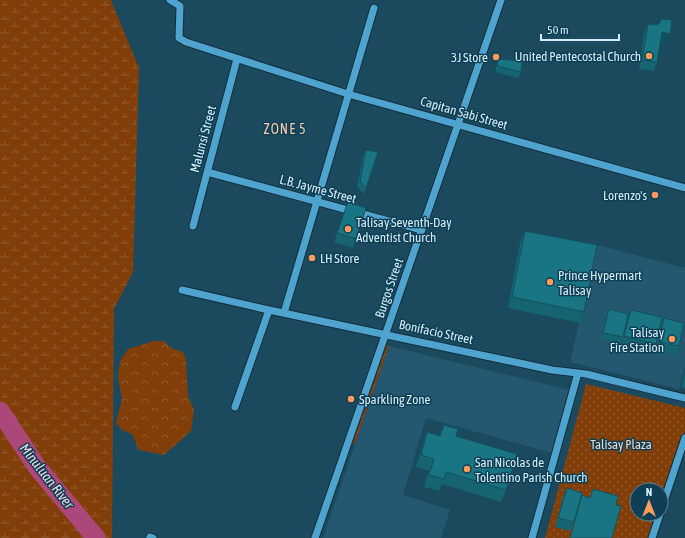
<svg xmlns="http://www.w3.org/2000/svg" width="685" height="538" viewBox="0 0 685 538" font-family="'Asap Condensed',sans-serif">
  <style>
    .built { fill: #245870 }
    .forest { fill: url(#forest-crowns) }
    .wetland { fill: url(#wetland-marsh) }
    .park { fill: url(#park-dots) }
    .garden { fill: url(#garden-furrows) }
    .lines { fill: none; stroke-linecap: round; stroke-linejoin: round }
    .river { stroke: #ac4779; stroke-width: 19 }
    .minor-casing { stroke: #132e3b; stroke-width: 9 }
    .minor { stroke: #4ea4ce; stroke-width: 7 }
    .wall { fill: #166471 }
    .shaded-wall { fill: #12515c }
    .building { fill: #197483; stroke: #12515c }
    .poi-dot { fill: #ff9b5b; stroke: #0e3f54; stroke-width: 1.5 }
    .labels { text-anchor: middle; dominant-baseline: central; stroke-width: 3; stroke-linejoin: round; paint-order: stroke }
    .poi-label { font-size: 13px; fill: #d5edfa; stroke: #0e3f54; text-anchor: start }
    .street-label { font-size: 13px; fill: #d5edfa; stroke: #0e3f54 }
    .park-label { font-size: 13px; fill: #f1d7c8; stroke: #0e3f54 }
    .neighbourhood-label { font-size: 14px; letter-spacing: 1px; fill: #f6cab1; stroke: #0e3f54 }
    .water-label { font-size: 14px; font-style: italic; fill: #f4d8e3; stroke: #0e3f54 }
  </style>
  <defs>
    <pattern id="forest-crowns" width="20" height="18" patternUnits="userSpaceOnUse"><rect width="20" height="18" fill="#813e09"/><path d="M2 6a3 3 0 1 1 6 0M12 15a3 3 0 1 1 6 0" fill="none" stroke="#925a2e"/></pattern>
    <pattern id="wetland-marsh" width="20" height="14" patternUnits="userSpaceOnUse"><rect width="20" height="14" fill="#813e09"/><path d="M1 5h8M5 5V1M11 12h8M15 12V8" fill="none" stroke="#925a2e"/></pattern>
    <pattern id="park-dots" width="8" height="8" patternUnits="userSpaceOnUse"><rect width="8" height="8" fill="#813e09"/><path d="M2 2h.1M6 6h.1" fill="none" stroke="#925a2e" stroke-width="1.8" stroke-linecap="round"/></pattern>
    <pattern id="garden-furrows" width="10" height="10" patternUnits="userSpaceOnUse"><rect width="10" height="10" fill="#813e09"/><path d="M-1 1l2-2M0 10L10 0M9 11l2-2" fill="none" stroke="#925a2e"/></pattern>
  </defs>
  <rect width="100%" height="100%" fill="#1b4a5f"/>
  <!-- built -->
  <path class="built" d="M597,245l88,23v99l-6,22 -109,-27z
    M389,346l180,44 -17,63 -126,-35 -23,77 47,15 -9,28h-118z"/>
  <!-- forest -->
  <path class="forest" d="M154,341h10l7,7 12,4 3,7 2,38 6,13 -3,21 -27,24 -25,-5 -7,-16 -10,-4 -6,-7 6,-24 -4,-22 2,-16 8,-12z"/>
  <!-- wetland -->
  <path class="wetland" d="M0,0h111l28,68 -6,204 -19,37 -2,229h-112z"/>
  <!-- park -->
  <path class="park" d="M586,384l99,24v23l-24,74v-15h-24v24h21l-8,24h-105z"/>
  <!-- garden -->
  <path class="garden" d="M387,345l2,1 -34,98 -2,-1z"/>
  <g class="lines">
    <!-- river -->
    <path class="river" d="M0,411l37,56 59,71"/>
    <!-- minor casing -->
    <g class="minor-casing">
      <path id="minor" d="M170,0l10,6 -1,32 7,4 162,52 337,94
        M207,172l215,58
        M193,226l44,-167
        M182,290l87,20 283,60 34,4 99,24
        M284,313l90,-305
        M235,407l34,-97
        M661,510l24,-72
        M150,537l3,1
        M315,538l186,-538
        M532,538l46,-165
        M652,538l8,-24"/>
    </g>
    <!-- minor -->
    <use href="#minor" class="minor"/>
  </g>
  <!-- wall -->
  <path class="wall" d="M661,19l9,15 -3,8h-7l-3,20 -3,9 -15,-2 5,-36 4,-9 8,1 3,-2z
    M498,59l23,13 -3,6 -23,-6z
    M366,150l12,2 -14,42 -7,-7 6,-31z
    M348,202l8,37 -3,9 -19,-6z
    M525,231l59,81 -4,11 -72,-15 12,-65z
    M609,309l14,28 -3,6 -19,-4 6,-24z
    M631,310l25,34 -3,9 -32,-8 6,-26z
    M664,318l15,28 -3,9 -20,-4 5,-24z
    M685,371v17l-4,-1z
    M444,425l12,11 50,54 -5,12 -59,-18 -3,7 -15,-4 5,-16 -13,-4 7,-23 4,-12 13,4z
    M567,488l7,34 -4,9 -15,-4 8,-30z"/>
  <!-- shaded-wall -->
  <path class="shaded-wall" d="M662,32l8,2 -3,8 -9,-1z"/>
  <!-- building -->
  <path class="building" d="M661,19l11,1 -2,14 -8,-2 -5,30 -15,-2 6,-36 8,1 4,-2z
    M498,59l24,2 -1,11 -24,-6z
    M366,150l12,2 -12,36 -6,-7z
    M348,202l18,6 -10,31 -19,-6z
    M525,231l72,14 -13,67 -72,-15z
    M609,309l19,5 -5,23 -20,-4z
    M631,310l31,7 -6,27 -32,-8z
    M664,318l20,5 -5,23 -20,-4z
    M444,425l14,4 -2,7 61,18 -11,36 -60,-18 -2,7 -15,-4 5,-16 -13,-4 6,-23 13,4z
    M567,488l15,5 -8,29 -16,-4z
    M593,489l25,7 -2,9 5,1 -9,32h-42l12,-43 8,3z"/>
  <!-- markers -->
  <g class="poi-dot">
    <circle cx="649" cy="56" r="4"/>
    <circle cx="496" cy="57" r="4"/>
    <circle cx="655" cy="195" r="4"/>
    <circle cx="348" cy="229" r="4"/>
    <circle cx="312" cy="258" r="4"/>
    <circle cx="550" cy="282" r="4"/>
    <circle cx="672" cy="339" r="4"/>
    <circle cx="351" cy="399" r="4"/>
    <circle cx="467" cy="469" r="4"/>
  </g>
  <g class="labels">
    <!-- poi labels -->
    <g class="poi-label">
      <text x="641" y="56" text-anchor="end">United Pentecostal Church</text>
      <text x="488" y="57" text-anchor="end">3J Store</text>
      <text x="647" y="195" text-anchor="end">Lorenzo's</text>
      <text x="356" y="222">Talisay Seventh-Day<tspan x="356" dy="15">Adventist Church</tspan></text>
      <text x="320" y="258">LH Store</text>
      <text x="558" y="275">Prince Hypermart<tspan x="558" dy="15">Talisay</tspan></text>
      <text x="664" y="332" text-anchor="end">Talisay<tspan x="664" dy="15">Fire Station</tspan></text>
      <text x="359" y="399">Sparkling Zone</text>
      <text x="475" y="462">San Nicolas de<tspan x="475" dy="15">Tolentino Parish Church</tspan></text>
    </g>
    <!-- street labels -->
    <g class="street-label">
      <text transform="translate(464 113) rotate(16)">Capitan Sabi Street</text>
      <text transform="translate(203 139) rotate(-75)">Malunsi Street</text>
      <text transform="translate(318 189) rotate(15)">L.B. Jayme Street</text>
      <text transform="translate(389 288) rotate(-71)">Burgos Street</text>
      <text transform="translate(436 332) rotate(12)">Bonifacio Street</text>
    </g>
    <!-- park labels -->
    <g class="park-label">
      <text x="621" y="444">Talisay Plaza</text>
    </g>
    <!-- neighbourhood labels -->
    <g class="neighbourhood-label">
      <text x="285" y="129">ZONE 5</text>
    </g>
    <!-- water labels -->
    <g class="water-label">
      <text transform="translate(47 476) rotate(52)">Minuluan River</text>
    </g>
  </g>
  <!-- north arrow -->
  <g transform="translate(649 502)"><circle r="19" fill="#0e3f54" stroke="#5e8596"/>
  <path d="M0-3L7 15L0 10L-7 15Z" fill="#ff9b5b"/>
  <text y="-6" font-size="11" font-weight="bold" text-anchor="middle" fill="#d5edfa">N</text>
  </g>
  <!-- scale -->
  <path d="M541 34v6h78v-6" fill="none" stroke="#d5edfa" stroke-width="2"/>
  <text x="547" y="34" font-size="12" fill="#d5edfa" stroke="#0e3f54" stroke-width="3" paint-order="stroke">50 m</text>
</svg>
